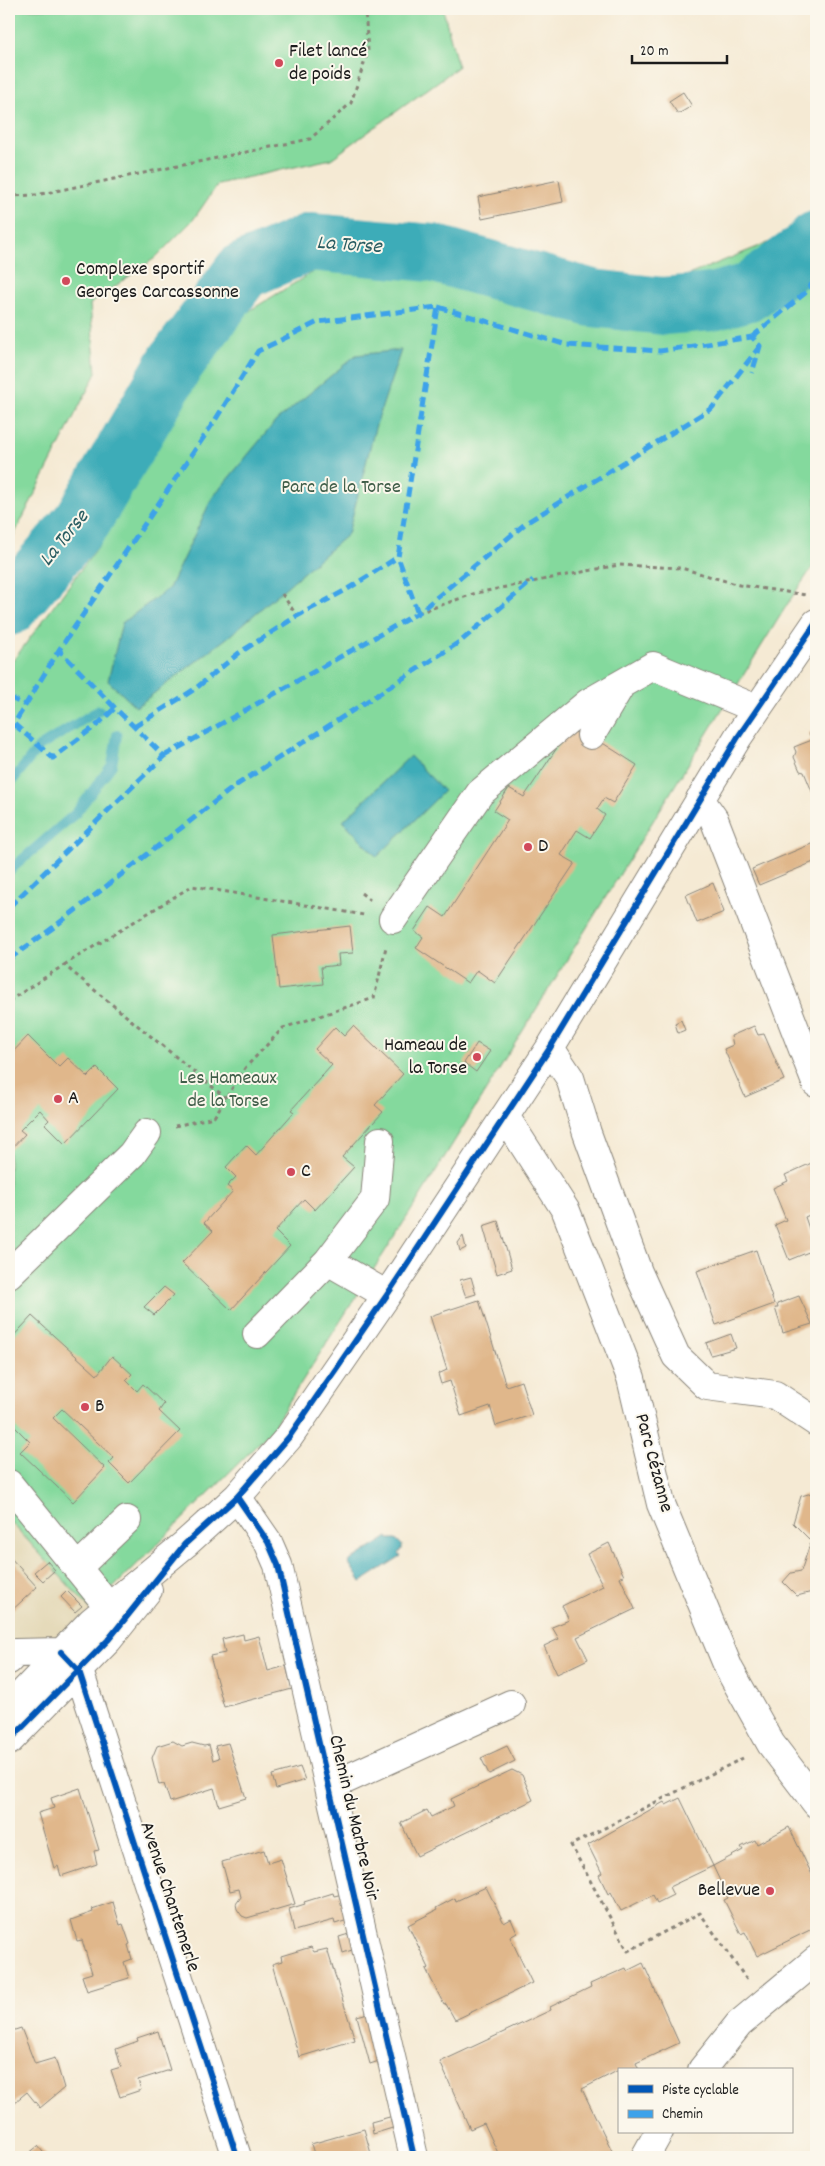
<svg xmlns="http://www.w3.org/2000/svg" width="825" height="2166" viewBox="0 0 825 2166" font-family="Dekko,sans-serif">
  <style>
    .built { fill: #e5daba }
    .green { fill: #84d99d; stroke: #507a5c }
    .water { fill: #3cacb8; stroke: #2c646a }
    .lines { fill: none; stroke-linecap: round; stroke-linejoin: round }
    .stream { stroke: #3cacb8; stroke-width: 10 }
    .river { stroke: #3cacb8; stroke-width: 58 }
    .building { fill: #e0b78b }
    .minor-casing { stroke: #888378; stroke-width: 30 }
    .path { stroke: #888378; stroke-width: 3; stroke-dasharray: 4 4; stroke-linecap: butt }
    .minor { stroke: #fff; stroke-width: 28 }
    .quiet { stroke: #3da2ea; stroke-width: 5; stroke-dasharray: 10 5; stroke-linecap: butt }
    .cycleway-casing { stroke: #fbf7ec; stroke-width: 9 }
    .cycleway { stroke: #0057b8; stroke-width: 6 }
    .poi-dot { fill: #d1495b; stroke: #fbf7ec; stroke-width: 2 }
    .labels { text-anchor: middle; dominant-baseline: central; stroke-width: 4; stroke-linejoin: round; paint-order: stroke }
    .poi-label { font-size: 20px; fill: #1c1c1c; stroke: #fbf7ec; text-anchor: start }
    .park-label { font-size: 20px; fill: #405e49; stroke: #fbf7ec }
    .street-label { font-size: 20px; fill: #1c1c1c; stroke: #fbf7ec }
    .water-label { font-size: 21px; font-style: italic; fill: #2a5d62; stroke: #fbf7ec }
  </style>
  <rect width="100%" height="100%" fill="#fbf7ec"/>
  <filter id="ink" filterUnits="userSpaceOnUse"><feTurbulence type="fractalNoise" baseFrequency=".02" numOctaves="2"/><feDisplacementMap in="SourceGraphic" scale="10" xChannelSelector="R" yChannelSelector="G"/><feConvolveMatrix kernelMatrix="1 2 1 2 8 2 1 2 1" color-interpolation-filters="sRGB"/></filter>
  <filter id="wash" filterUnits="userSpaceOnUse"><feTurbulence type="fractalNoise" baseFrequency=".0096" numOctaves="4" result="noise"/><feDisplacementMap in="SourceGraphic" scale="20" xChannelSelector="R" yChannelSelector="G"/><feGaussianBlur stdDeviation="1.12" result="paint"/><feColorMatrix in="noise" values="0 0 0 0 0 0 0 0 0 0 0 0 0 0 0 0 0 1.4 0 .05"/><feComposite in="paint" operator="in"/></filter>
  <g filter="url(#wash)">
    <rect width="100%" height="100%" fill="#f5ead4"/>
    <!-- built -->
    <path class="built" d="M9,1520l82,90 -82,67z"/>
    <!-- green -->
    <path class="green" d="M9,9h434l15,58 -127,92 -113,25 -25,36 -38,38 -65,46 6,69 -87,172z
      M816,212v350l-26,38 -374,603 -147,230 -178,177 -82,-90v-854l91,-122 80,-191 182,-111 70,11 177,54 188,-76z"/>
    <!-- water -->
    <path class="water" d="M401,350l-26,78 -27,106 -121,104 -91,69 -28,-26 14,-58 47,-35 43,-90 64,-77 80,-66z
      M410,756l34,35 -67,66 -34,-36z
      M388,1537l1,2h7l6,6v4l-3,5 2,2 -40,26 -13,-20z"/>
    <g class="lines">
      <!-- stream -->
      <path class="stream" d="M9,785l30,-38 60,-37
        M9,871l67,-58 36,-48 5,-30"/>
      <!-- river -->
      <path class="river" d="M9,607l74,-87 93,-158 67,-91 67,-29 122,11 160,45 71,8 49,-4 37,-10 58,-42 9,-10"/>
    </g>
    <g id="blocks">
      <!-- building -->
      <path class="building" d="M683,92l9,14 -14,8 -9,-13z
        M559,180l4,22 -81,17 -4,-22z
        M573,724l64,41 -24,38 -9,-5 -7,11 8,6 -15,23 -13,-8 -16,25 14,8 -80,120 -18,-13 -9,13 -52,-35 7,-11 -9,-6 16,-24 15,10 63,-97 -14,-9 15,-23 15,9z
        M816,730v71l-12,-29 -4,-1 -6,-14 2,-5 -2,-5 18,-7 -3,-7z
        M816,842v19l-57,24 -7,-16z
        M713,883l11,29 -27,11 -11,-28z
        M350,926l3,27 -15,1 1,11 -18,2 2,17 -44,5 -6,-54z
        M681,1020l4,10 -7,3 -3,-10z
        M353,1026l50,48 -28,31 8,7 -41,45 12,10 -39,43 -11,-11 -29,32 15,15 -59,64 -49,-47 31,-32 -9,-8 29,-32 -6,-5 9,-9 -10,-10 20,-22 10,10 38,-43 -3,-2 41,-45 -17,-16 20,-22 9,9z
        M754,1026l4,9 6,-1 20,46 -39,17 -21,-48 9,-4 -2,-9z
        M28,1036l31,31 9,-9 20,19 9,-9 21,21 -53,55 -20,-20 4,-4 -9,-10 -20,20 5,4 -16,17v-78l6,-6 -6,-6v-5z
        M477,1043l13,8 -14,21 -12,-9z
        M816,1161v51l-11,5 11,32 -27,11 -14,-35 11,-5 -13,-32 15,-7 -3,-6z
        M498,1221l14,48 -15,5 -14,-48z
        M463,1236l3,12 -6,3 -2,-8z
        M756,1250l18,54 -58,21 -19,-54z
        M471,1277l5,17 -10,3 -6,-17z
        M164,1287l10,8 -20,20 -10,-8z
        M799,1296l13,28 -29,9 -8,-25h3l-1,-4z
        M479,1300l27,86 15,-5 11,34 -36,11 -6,-20 -29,10 -11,-35 -9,3 -3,-10 9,-4 -17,-54z
        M32,1316l65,59 15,-19 20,18 -6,6 11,11 6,-7 21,20 -5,7 21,20 -51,52 -20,-20 5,-5 -52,-49 -9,9 52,50 -32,34 -53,-50 10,-10 -15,-15 -6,4v-90z
        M731,1334l5,14 -25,7 -5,-12z
        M816,1492v99l-19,5 -14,-14 8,-9 10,-2 10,-30 -18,-18 8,-27z
        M609,1543l15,33 -4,1 15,32 -58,28 11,22 -31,15 -13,-28 15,-7 -7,-12 17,-7 -7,-14 41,-20 -16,-32z
        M9,1556l28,31 -28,26z
        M47,1561l8,9 -12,11 -9,-9z
        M67,1591l15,15 -7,6 -14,-15z
        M243,1634l1,6 15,-4 9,35 18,-5 6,23 -68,18 -14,-51 15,-3 -3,-14z
        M173,1741l9,5 10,-3 12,3 5,-1 4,15 6,-2 -4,-12 13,-3 18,55 -27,8 -5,-18 -44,14 -6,-18 -5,1 -7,-27 5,-12z
        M507,1746l8,15 -26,13 -8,-16z
        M300,1767l5,13 -29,9 -4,-14z
        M512,1770l10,5 11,25 -116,56 -16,-33 26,-13 4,7 23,-11 -3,-7z
        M80,1788l19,62 -5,1 3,13 -36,12 -3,-10 -4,2 -16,-55 16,-5 -3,-10z
        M680,1798l33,68 30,-16 -2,-3 14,-7 2,4 32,-17 27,56v44l-59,29 -12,-24 -4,2 -17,-34 4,-2 -15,-32 -44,21 4,8 -16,8 -4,-8 -32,16 -10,-19 -3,2 -9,-19 3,-2 -14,-28 76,-43 2,3z
        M264,1850l4,13 13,-4 14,45 -48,14 -5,-2 -5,-7 -1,-5 5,-7 -2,-8 -9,2 -8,-29z
        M486,1887l18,36 7,-4 6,14 -7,4 22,46 -77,37 -9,-16 -2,1 -18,-36 3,-1 -21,-43 29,-15 -1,-2 19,-10 1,3z
        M333,1893l1,3 9,-2 5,26 -13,4 -1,-4 -40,11 -5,-22 16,-5 -1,-2z
        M113,1902l7,23 3,-1 7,20 -2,1 4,14 -8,3 5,16 -42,13 -5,-15 10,-3 -10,-33 -5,1 -6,-21 22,-8 -1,-3z
        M352,1933l3,16 -12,4 -4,-16z
        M311,1947l3,5 13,-3 28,91 -56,17 -27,-93 10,-3 -1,-5z
        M643,1963l36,80 -43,20 3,7h-20l-37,19 33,68h-119l-2,-3 4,-1 -14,-30 -14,6 -30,-67 111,-52 -1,-3 41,-20 -1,-3 36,-16 1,3z
        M372,2012l13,47 -15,5 -13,-48z
        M21,2028l14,36 20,-6 9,30 -24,20 -13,-16 -18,15v-75z
        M158,2031l12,39 -32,10 3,10 -21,7 -9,-27 10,-3 -5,-18 22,-8 -1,-3z
        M397,2115l2,11 -26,8 -2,-12z
        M364,2129l8,28h-57l-4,-13z
        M38,2146l9,11h-23z"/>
    </g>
  </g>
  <g filter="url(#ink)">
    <use href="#blocks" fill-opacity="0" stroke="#888378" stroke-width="1"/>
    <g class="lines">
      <!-- minor casing -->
      <g class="minor-casing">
        <path id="minor" d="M591,735l30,-50
          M700,799l14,20 102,264
          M393,919l87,-126 108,-90 65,-37 104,43
          M550,1048l20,30 17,55 51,139 38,84 31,30 68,9 41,27
          M505,1116l61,95 65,167 30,126 68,165 42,75 45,59
          M328,1261l47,-62 5,-58
          M9,1274l123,-120 15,-21
          M257,1334l71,-73 59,34
          M9,1484l100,123
          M237,1497l31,45 10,23 136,592
          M77,1568l50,-48
          M9,1660l6,-7 46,-1 18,19 158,486
          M9,1710l12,-15 71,-74 93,-77 52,-47 52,-60 98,-142 163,-247 188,-311 78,-114
          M9,1741l99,-101 40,-50
          M329,1787l182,-83
          M702,2070l37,-46 77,-64
          M645,2157l14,-25"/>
      </g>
      <!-- path -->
      <path class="path" d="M9,196l27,-1 274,-56 41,-36 17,-52 -3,-42
        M282,594l15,22
        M418,613l58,-20 142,-28 63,3 58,17 67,10
        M361,893l9,7
        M64,965l128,-79 172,29
        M9,1001l55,-36 162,133
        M175,1126l39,-9 31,-49 38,-40 91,-30 12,-51
        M743,1758l-172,87 57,106 72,-38 47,67"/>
      <!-- minor -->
      <use href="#minor" class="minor"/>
      <!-- quiet -->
      <path class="quiet" d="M438,307l129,38 93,6 92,-14 8,9 -8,27
        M752,337l53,-44 11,-14
        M9,697l16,8
        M14,724l39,34 44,-33 18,-17
        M134,727l61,-38 44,-36 58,-37 49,-26 52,-33
        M9,732l50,-82 155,-228 44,-71 60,-29 120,-15 -40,250 20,56
        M164,756l254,-143 108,-90 186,-115 48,-62
        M9,907l155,-151 -49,-48 -56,-58
        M9,959l45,-32 181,-141 226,-145 72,-61"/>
      <!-- cycleway casing -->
      <g class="cycleway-casing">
        <path id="cycleway" d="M237,1497l31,45 10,23 136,592
          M61,1652l18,19 158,486
          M9,1741l99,-101 77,-96 52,-47 52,-60 98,-142 163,-247 188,-311 78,-114"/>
      </g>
      <!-- cycleway -->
      <use href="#cycleway" class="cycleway"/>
    </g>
  </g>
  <!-- markers -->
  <g class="poi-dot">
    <circle cx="279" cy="63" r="5"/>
    <circle cx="66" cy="281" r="5"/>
    <circle cx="528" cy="847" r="5"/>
    <circle cx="477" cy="1057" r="5"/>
    <circle cx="58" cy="1099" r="5"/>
    <circle cx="291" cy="1172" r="5"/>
    <circle cx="85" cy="1407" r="5"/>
    <circle cx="770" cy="1891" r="5"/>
  </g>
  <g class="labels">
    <!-- poi labels -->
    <g class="poi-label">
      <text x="289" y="52">Filet lancé<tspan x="289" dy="23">de poids</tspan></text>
      <text x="76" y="270">Complexe sportif<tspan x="76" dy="23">Georges Carcassonne</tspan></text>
      <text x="538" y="847">D</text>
      <text x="467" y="1046" text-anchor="end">Hameau de<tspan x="467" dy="23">la Torse</tspan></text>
      <text x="68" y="1099">A</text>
      <text x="301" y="1172">C</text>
      <text x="95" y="1407">B</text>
      <text x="760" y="1891" text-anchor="end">Bellevue</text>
    </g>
    <!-- park labels -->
    <g class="park-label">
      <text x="341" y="488">Parc de la Torse</text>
      <text x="228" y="1079">Les Hameaux<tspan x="228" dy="23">de la Torse</tspan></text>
    </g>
    <!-- street labels -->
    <g class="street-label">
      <text transform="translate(653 1463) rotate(75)">Parc Cézanne</text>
      <text transform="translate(353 1818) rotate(77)">Chemin du Marbre Noir</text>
      <text transform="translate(169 1897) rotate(72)">Avenue Chantemerle</text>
    </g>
    <!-- water labels -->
    <g class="water-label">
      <text transform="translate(349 246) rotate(4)">La Torse</text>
      <text transform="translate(65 539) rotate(-51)">La Torse</text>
    </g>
  </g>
  <!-- margin -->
  <rect width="825" height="2166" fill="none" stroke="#fbf7ec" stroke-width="30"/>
  <!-- legend -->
  <rect x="618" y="2068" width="175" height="65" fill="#fbf7ec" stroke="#a29f99"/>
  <rect x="628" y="2085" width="25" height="8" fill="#0057b8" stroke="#a29f99"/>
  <text x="662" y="2094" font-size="15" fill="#1c1c1c">Piste cyclable</text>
  <rect x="628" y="2110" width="25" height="8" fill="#3da2ea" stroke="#a29f99"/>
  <text x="662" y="2118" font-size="15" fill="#1c1c1c">Chemin</text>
  <!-- scale -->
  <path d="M632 55v8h95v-8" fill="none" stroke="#1c1c1c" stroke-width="2.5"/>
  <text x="640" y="55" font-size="15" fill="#1c1c1c" stroke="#fbf7ec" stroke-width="4" paint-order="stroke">20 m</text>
</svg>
